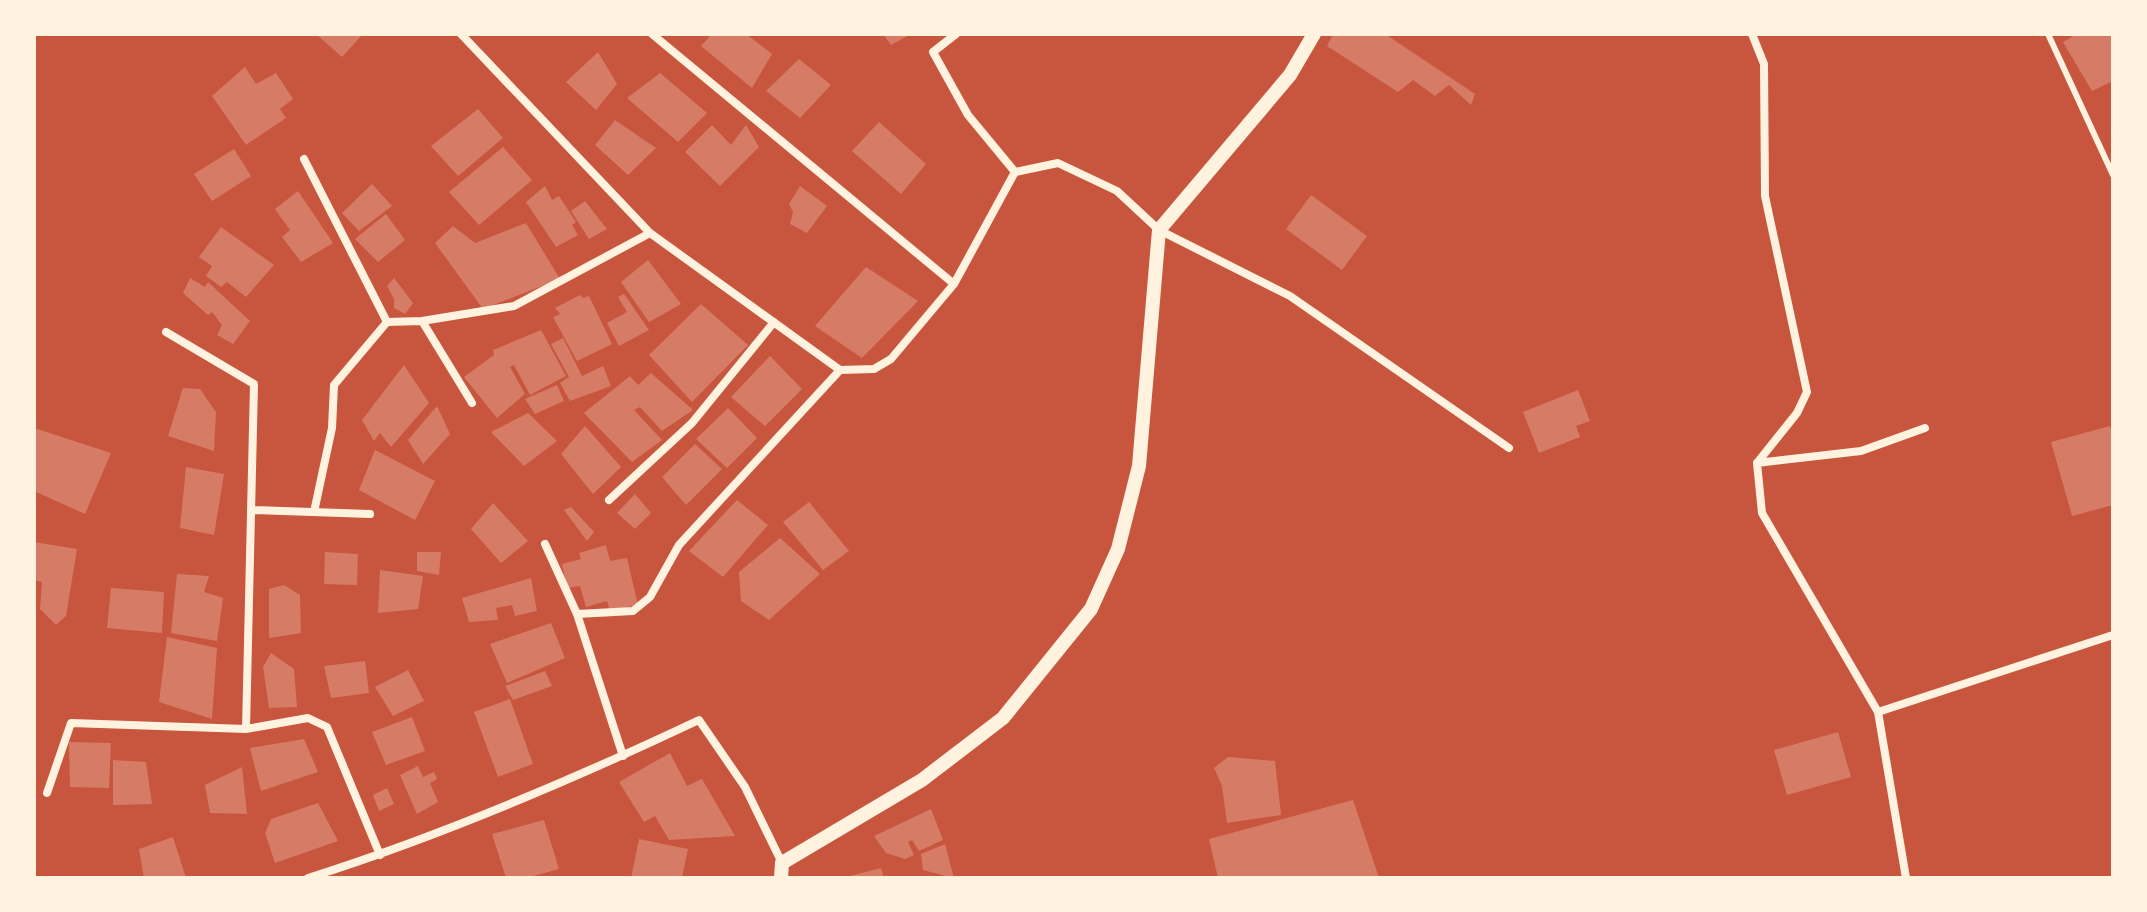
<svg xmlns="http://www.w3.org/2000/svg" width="2147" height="912" viewBox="0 0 2147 912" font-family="Lato,sans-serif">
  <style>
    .building { fill: #d67c66 }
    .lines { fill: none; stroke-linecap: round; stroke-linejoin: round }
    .service { stroke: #fff3e0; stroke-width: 6 }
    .minor { stroke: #fff3e0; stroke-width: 8 }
    .tertiary { stroke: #fff3e0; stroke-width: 14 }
  </style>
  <rect width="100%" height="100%" fill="#c8553d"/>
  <!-- building -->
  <path class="building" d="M316,34h47l-21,23z
    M712,34h34l26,20 -20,34 -51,-42z
    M883,34h28l-20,11z
    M1333,34h52l90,60 -4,11 -22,-20 -14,11 -22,-16 -15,12 -71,-46z
    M2077,34h36v47l-21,10 -29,-49z
    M598,52l19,32 -21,26 -30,-28z
    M799,59l32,26 -31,33 -34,-27z
    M245,67l11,17 20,-11 17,26 -13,10 6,9 -40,27 -34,-49z
    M660,73l47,40 -29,29 -51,-44z
    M478,109l25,29 -45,38 -27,-30z
    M615,120l41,28 -28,27 -33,-30z
    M879,122l47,42 -25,30 -49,-43z
    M712,125l19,20 15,-20 13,22 -39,39 -35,-34z
    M503,147l29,33 -53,45 -30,-33z
    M234,149l17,27 -39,25 -18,-27z
    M372,184l20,22 -33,25 -17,-18z
    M545,186l7,14 7,-4 17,26 -4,3 6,10 -22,12 -30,-45z
    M800,186l27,20 -20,27 -17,-9 3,-12 -4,-8z
    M298,191l35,52 -32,19 -19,-25 8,-7 -15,-21z
    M1311,195l56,41 -25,34 -56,-41z
    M585,201l22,28 -18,10 -18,-28z
    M386,214l19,26 -27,22 -23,-23z
    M526,223l34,56 -77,30 -48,-66 18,-17 22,17z
    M221,227l53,38 -28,32 -19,-15 -6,5 -15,-11 6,-10 -13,-9z
    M648,260l33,44 -32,18 -28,-40z
    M866,267l52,34 -56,57 -47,-32z
    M190,278l15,9 3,-5 42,39 -17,23 -16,-9 5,-10 -10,-13 -4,3 -25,-22z
    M394,278l19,25 -8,11 -11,-6v-9l-7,-13z
    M624,294l25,36 -30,16 -12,-23 20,-11 -9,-15z
    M580,295l3,3 6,-2 23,48 -35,17 -24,-44 7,-3 -5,-6z
    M701,304l47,41 -56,57 -43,-47z
    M541,330l25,46 -36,19 -16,-30 -4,2 15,27 -28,24 -33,-41 30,-22 -1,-5z
    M563,338l19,38 21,-10 8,20 -41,15 -10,-18 9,-6 -18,-33z
    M770,356l32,33 -37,37 -34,-29z
    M404,365l25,38 -38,44 -11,-14 -6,8 -12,-21z
    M651,373l42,37 -31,21 -22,-24 -6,3 28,30 -30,22 -48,-49 46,-37 8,9z
    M557,385l7,16 -29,13 -10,-15z
    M183,388l17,1 16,23 -2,39 -46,-15z
    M1578,390l12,31 -14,5 4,11 -41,16 -16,-41z
    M437,406l13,28 -27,30 -15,-24z
    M728,408l29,30 -30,30 -31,-29z
    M528,413l29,28 -33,25 -33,-34z
    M585,426l36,41 -28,27 -32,-40z
    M2110,426l3,11v68l-41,11 -21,-74z
    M34,428l77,25 -26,61 -51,-23z
    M695,444l27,25 -36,36 -24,-28z
    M375,450l60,31 -20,39 -56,-30z
    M186,467l38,7 -10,61 -34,-7z
    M635,494l16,19 -16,16 -18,-16z
    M737,500l31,25 -45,52 -34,-26z
    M809,502l40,49 -26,19 -40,-48z
    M493,503l35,38 -27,22 -30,-34z
    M571,507l23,25 -7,9 -23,-31z
    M780,538l40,36 -51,46 -28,-19 -2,-29z
    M34,542l43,7 -11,67 -10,9 -16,-16 2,-27 -8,-2z
    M606,545l4,16 17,-3 11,47 -28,6 -3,-10 -21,6 -6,-21 -13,2 -5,-24 19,-5 -2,-6z
    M325,552l33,2 -1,31 -33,-1z
    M417,552h24l-2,23 -22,-4z
    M380,570l43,6 -5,33 -40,4z
    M177,574l32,2 -5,16 19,6 -6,43 -46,-8z
    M531,578l6,33 -22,5 -3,-11 -16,3 2,12 -29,2 -7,-24z
    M284,585l16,10 1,38 -32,5v-49z
    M111,588l53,4 -2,41 -55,-5z
    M551,623l14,35 -58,25 -17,-39z
    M167,637l50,11 -5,71 -53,-17z
    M271,653l23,16 3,38 -28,1 -6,-41z
    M365,661l4,32 -38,5 -7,-32z
    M408,670l16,31 -31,15 -18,-29z
    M545,671l7,15 -39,14 -8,-14z
    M510,699l23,65 -35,13 -24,-65z
    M412,717l13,34 -39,14 -14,-33z
    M1838,732l13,45 -64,18 -13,-45z
    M304,739l14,33 -57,19 -11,-43z
    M69,742l42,1 -2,45 -39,-1z
    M670,753l17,33 15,-7 33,57 -66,4 -14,-24 -11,6 -25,-40z
    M1228,757l47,4 6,54 -54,8 -5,-37 -8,-18z
    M113,760l33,2 6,42 -39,1z
    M418,766l5,11 11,-5 3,7 -7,4 8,19 -21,12 -17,-39z
    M242,767l5,47 -37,-1 -5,-28z
    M387,788l7,16 -15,7 -6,-16z
    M1353,800l26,78h-161l-9,-39z
    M318,803l20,38 -63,22 -10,-30 6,-14z
    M931,809l12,31 -24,11 -7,-11 -4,2 6,13 -9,4 -19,-6 -12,-17z
    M544,820l15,49 -33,9h-20l-14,-44z
    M173,837l13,41h-42l-5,-29z
    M639,839l49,10 -6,29h-51z
    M945,844l9,34 -31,-8 -2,-16z
    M881,868l3,10h-38v-1z"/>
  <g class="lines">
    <!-- service -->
    <path class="service" d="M2048,34l65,141"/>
    <!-- minor -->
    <path class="minor" d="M461,34l189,199 190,137 34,-1 17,-10 63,-75 61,-112 43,-9 59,28 42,39 131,66 219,152
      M652,34l302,250
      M956,34l-23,18 35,63 47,57
      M1752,34l12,30 1,132 42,196 -10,21 -40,50 5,50 116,199
      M304,159l83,163 35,-1 50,82
      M422,321l92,-15 136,-73
      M166,332l88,52 -8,345
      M1757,463l104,-12 64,-23
      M609,500l83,-77 82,-101
      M251,510l119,4
      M314,512l18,-84 2,-43 53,-63
      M545,544l32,70 46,142
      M577,614l56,-3 17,-14 29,-52 161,-175
      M47,793l24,-70 175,6 62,-11 19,9 53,128
      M308,878c133,-42 264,-98 391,-158l46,67 37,76
      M1906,878l-28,-166 235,-77"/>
    <!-- tertiary -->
    <path class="tertiary" d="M781,878l1,-15 140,-83 81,-62 88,-109 27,-60 21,-83 20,-236 131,-155 24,-41"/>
  </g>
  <!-- border -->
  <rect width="2147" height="912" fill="none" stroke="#fff3e0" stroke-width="72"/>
</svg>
